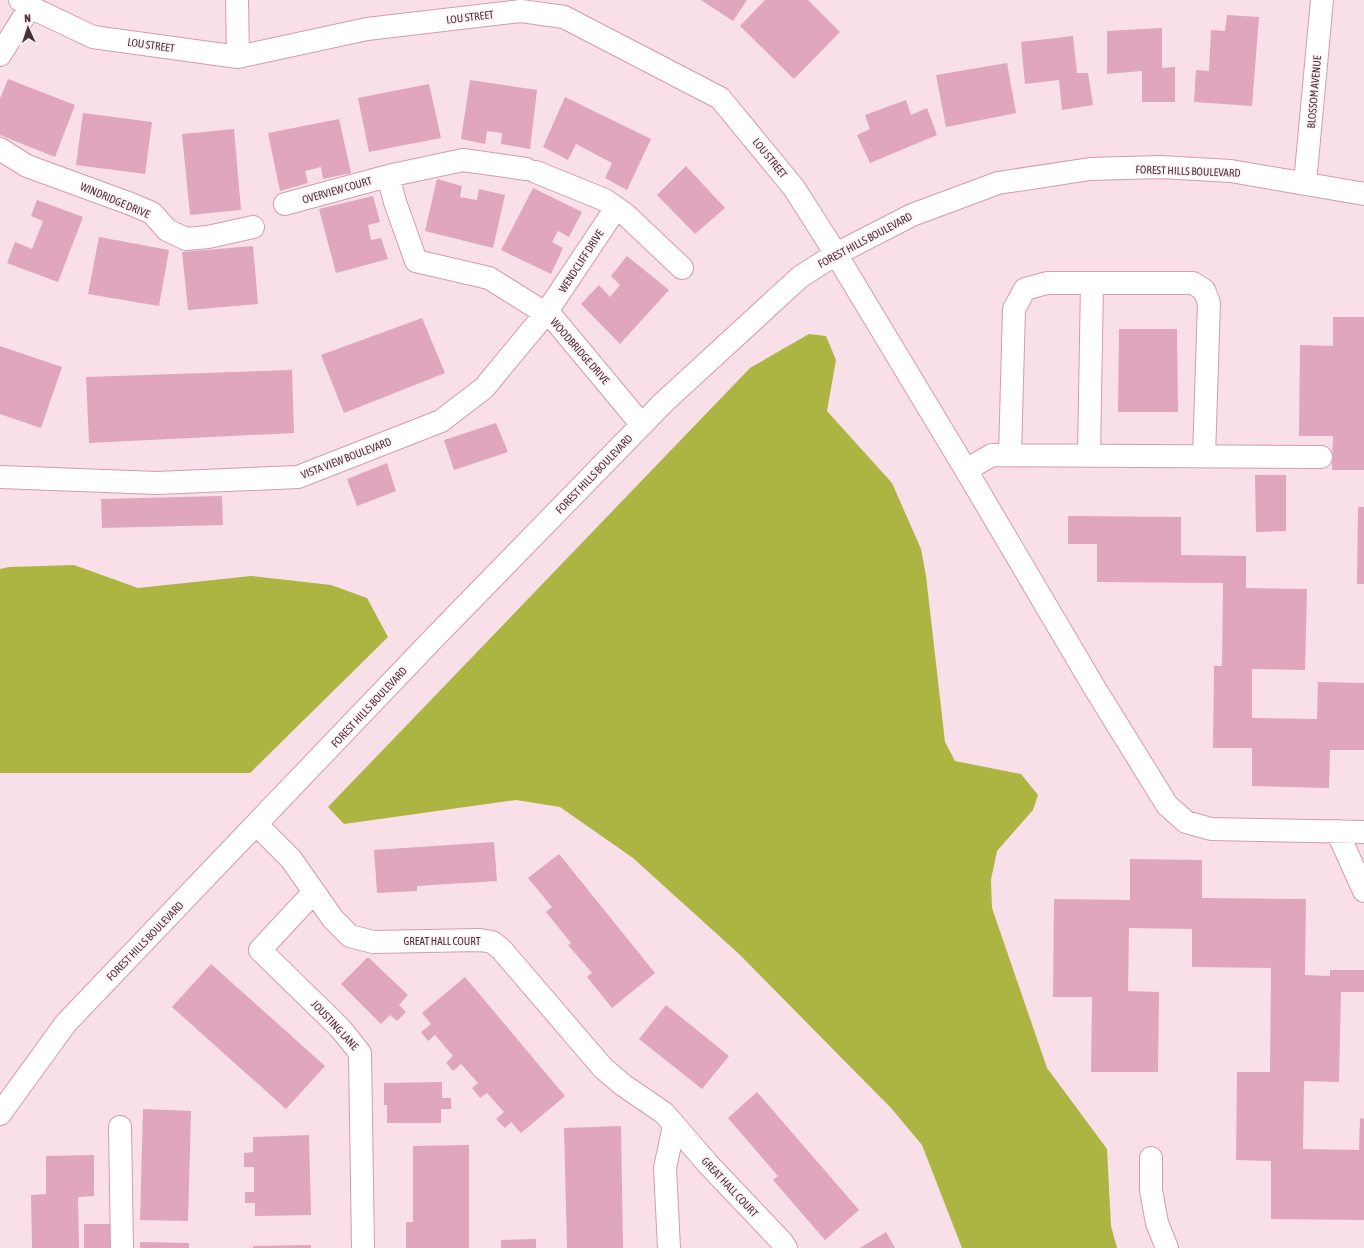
<svg xmlns="http://www.w3.org/2000/svg" width="1364" height="1248" viewBox="0 0 1364 1248" font-family="'Asap Condensed',sans-serif">
  <style>
    .forest { fill: #acb542 }
    .building { fill: #e0a6bd }
    .lines { fill: none; stroke-linecap: round; stroke-linejoin: round }
    .minor-casing { stroke: #d49bb2; stroke-width: 24 }
    .minor { stroke: #fff; stroke-width: 22 }
    .labels { text-anchor: middle; dominant-baseline: central; stroke-width: 3; stroke-linejoin: round; paint-order: stroke }
    .street-label { font-size: 11px; fill: #4a323c; stroke: #fdf0f5 }
  </style>
  <rect width="100%" height="100%" fill="#f8dfe8"/>
  <!-- forest -->
  <path class="forest" d="M809,334l17,2 10,24 -9,51 65,72 29,66 5,27 19,166 10,19 66,13 17,21 -5,15 -36,41 -6,29 1,28 55,160 60,81 4,77 6,22h-155l-40,-103 -31,-37 -152,-154 -106,-96 -73,-51 -44,-7 -172,24 -16,-17 422,-439z
    M74,565l64,23 113,-12 80,9 36,13 21,39 -138,136h-250v-204l9,-2z"/>
  <!-- building -->
  <path class="building" d="M701,0h46l-14,21z
    M765,0h43l32,32 -46,47 -54,-53z
    M1227,15l32,2 -7,89 -58,-4 2,-32 13,1 2,-41 14,1z
    M1162,28v40l13,-1v35h-33v-31l-35,3v-43z
    M1073,36l4,37h11l5,32 -31,5 -3,-30 -34,4 -4,-42z
    M1007,63l9,50 -70,14 -10,-52z
    M8,79l67,26 -20,52 -55,-22v-36z
    M470,80l67,10 -7,59 -29,-5 1,-11 -15,-2 -2,13 -24,-5z
    M429,84l12,54 -72,14 -11,-54z
    M565,97l86,42 -24,51 -22,-12 7,-15 -36,-19 -8,16 -25,-13z
    M906,100l5,15 16,-7 10,27 -67,28 -13,-28 13,-6 -5,-14z
    M83,113l69,9 -7,52 -69,-9z
    M339,119l12,54 -28,6 -2,-12 -16,4 3,12 -28,8 -12,-58z
    M234,129l7,81 -51,5 -8,-81z
    M686,166l39,42 -30,26 -38,-39z
    M437,179l25,7 -2,11 17,3 2,-11 26,6 -12,53 -68,-17z
    M533,188l49,24 -13,25 -11,-6 -6,11 11,6 -12,26 -50,-24z
    M373,196l7,26 -12,3 3,15 10,-2 7,21 -52,14 -17,-64z
    M37,200l46,17 -25,65 -51,-19 8,-21 17,7 11,-28 -12,-5z
    M99,237l70,13 -10,56 -71,-12z
    M253,246l5,58 -70,6 -6,-58z
    M627,256l42,34 -49,54 -39,-40 18,-19 11,12 10,-12 -9,-9z
    M1333,317h31v153h-32l1,-34h-34l1,-91 33,1z
    M422,318l23,55 -101,40 -23,-58z
    M1119,329h58l1,83h-60z
    M0,346l62,21 -21,61 -41,-14z
    M292,370l2,63 -205,10 -3,-66z
    M496,423l12,29 -54,18 -10,-30z
    M387,463l9,28 -39,15 -10,-27z
    M1255,475h31v56l-30,1z
    M222,496l1,29 -121,3 -1,-29z
    M1358,507h6v77h-7z
    M1068,516l113,1v38l65,1v32l61,1 -2,81 -53,-1v49l65,1 1,-37 46,1v67h-34l-1,38 -77,-2v-38h-39l1,-82h8l1,-83 -126,-1v-38h-29z
    M494,842l3,39 -80,5v5l-40,2 -3,-43z
    M559,854l96,119 -43,35 -25,-31 5,-4 -24,-28 3,-2 -25,-31 6,-5 -24,-29z
    M1130,859l72,1v38l104,1 -1,76 25,1v-6h34v22h-23l-2,90 -35,-1 -1,68 56,1 1,-32 4,1v101l-93,-1v-58l-35,-1 1,-88h33l1,-104 -79,-1v-38l-63,-1 -1,63 31,1 -1,80h-67l1,-75h-39l1,-98 76,1z
    M368,957l40,38 -9,10 7,7 -9,9 -7,-6 -9,9 -40,-40z
    M211,964l114,102 -39,43 -114,-102z
    M465,977l100,119 -44,37 -10,-11 -6,6 -9,-9 8,-7 -17,-19 -7,5 -8,-10 6,-5 -17,-19 -8,7 -7,-8 7,-7 -18,-21 -7,6 -7,-9 10,-8 -9,-11z
    M666,1005l63,51 -27,33 -63,-50z
    M442,1082v16h9v11h-10v14h-54v-18h-3v-22z
    M757,1092l102,118 -34,30 -52,-60 5,-4 -50,-58z
    M143,1109l48,2 -3,110 -48,-1z
    M621,1126l2,122h-56l-3,-120z
    M309,1135l2,80 -56,1v-13h-10v-11h9v-25h-10v-14l9,-1v-15z
    M469,1145v103h-63v-26h7v-76z
    M94,1155v41l-16,1 1,51h-47l-1,-53 15,-1v-38z
    M84,1224h31v24h-31z
    M886,1232l9,16h-35z
    M536,1239v9h-35v-8z
    M140,1242l49,1v5h-49z
    M311,1245v3h-58v-2z"/>
  <g class="lines">
    <!-- minor casing -->
    <g class="minor-casing">
      <path id="minor" d="M20,0l10,7 63,30 145,20 129,-28 154,-18 43,6 156,81 74,90 42,66 130,216 128,217 73,118 19,17 25,7 153,3
        M237,0l1,57
        M0,55l30,-48
        M0,149l27,17 104,38 21,9 15,17 19,9 22,-2 45,-10
        M536,172l69,28 20,14 57,54
        M388,176l7,26 21,59 73,17 64,40 89,107
        M1305,183l17,-183
        M285,204l103,-28 75,-16 63,9
        M1010,455l4,-146 11,-20 22,-6h146l11,7 5,13 -5,153
        M1089,456l3,-173
        M966,470l26,-15 329,2
        M0,477l157,6 141,-6 143,-56 43,-33 62,-75 70,-105
        M257,825l34,34 42,60 17,17 23,6 107,-2 12,2 9,7 102,119 20,17 41,28 44,51 74,78 4,6
        M1337,831l27,60
        M314,892l-54,58 80,78 20,25 3,195
        M0,1114l66,-91 367,-384 231,-237 136,-125 36,-23 76,-39 86,-32 92,-14 70,-2 71,4 133,23
        M120,1127l2,121
        M1151,1158v32l6,33 10,25
        M669,1248l-4,-80 9,-42"/>
    </g>
    <!-- minor -->
    <use href="#minor" class="minor"/>
  </g>
  <g class="labels">
    <!-- street labels -->
    <g class="street-label">
      <text transform="translate(470 17) rotate(-7)">LOU STREET</text>
      <text transform="translate(151 45) rotate(8)">LOU STREET</text>
      <text transform="translate(1314 92) rotate(-85)">BLOSSOM AVENUE</text>
      <text transform="translate(770 158) rotate(51)">LOU STREET</text>
      <text transform="translate(1188 171) rotate(2)">FOREST HILLS BOULEVARD</text>
      <text transform="translate(337 190) rotate(-16)">OVERVIEW COURT</text>
      <text transform="translate(115 200) rotate(23)">WINDRIDGE DRIVE</text>
      <text transform="translate(865 240) rotate(-28)">FOREST HILLS BOULEVARD</text>
      <text transform="translate(581 261) rotate(-57)">WENDCLIFF DRIVE</text>
      <text transform="translate(580 351) rotate(49)">WOODBRIDGE DRIVE</text>
      <text transform="translate(346 458) rotate(-21)">VISTA VIEW BOULEVARD</text>
      <text transform="translate(594 474) rotate(-46)">FOREST HILLS BOULEVARD</text>
      <text transform="translate(369 707) rotate(-47)">FOREST HILLS BOULEVARD</text>
      <text transform="translate(145 941) rotate(-46)">FOREST HILLS BOULEVARD</text>
      <text x="442" y="941">GREAT HALL COURT</text>
      <text transform="translate(335 1025) rotate(47)">JOUSTING LANE</text>
      <text transform="translate(730 1187) rotate(47)">GREAT HALL COURT</text>
    </g>
  </g>
  <!-- north arrow -->
  <g transform="translate(28 28) rotate(357)" stroke="#fdf0f5" stroke-width="3" paint-order="stroke">
  <path d="M0-3L7 15L0 10L-7 15Z" fill="#4a323c"/>
  <text y="-6" font-size="11" font-weight="bold" text-anchor="middle" fill="#4a323c">N</text>
  </g>
</svg>
